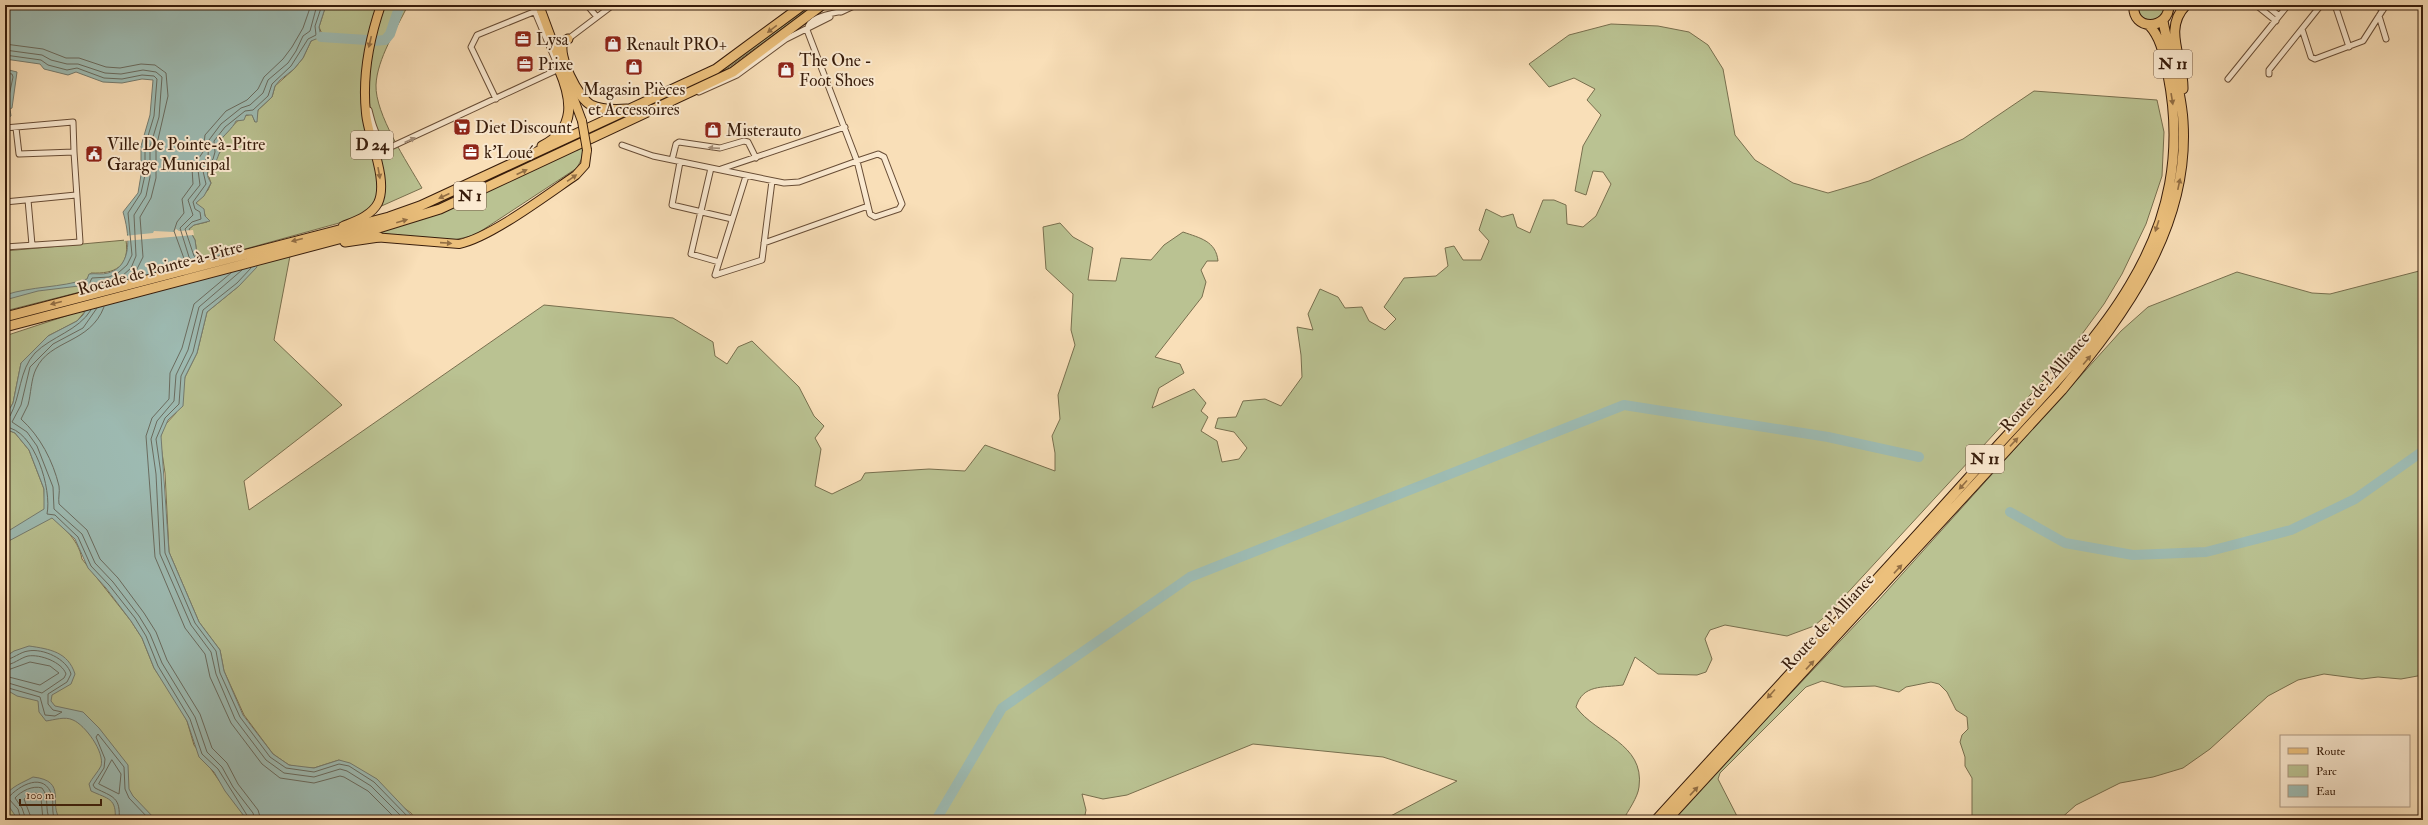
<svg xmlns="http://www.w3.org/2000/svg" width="2428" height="825" viewBox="0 0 2428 825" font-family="'IM FELL Double Pica',serif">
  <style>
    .green { fill: #bac292; stroke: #786f4e }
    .water { fill: #9ebcb4; stroke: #757c70 }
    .pier { fill: #f9dfb8 }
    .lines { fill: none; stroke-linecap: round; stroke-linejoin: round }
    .shore { stroke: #6a6c60; stroke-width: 1 }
    .river { stroke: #9ebcb4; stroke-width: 10 }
    .street-casing { stroke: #684d36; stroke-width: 7 }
    .primary-casing { stroke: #371c0b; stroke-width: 10 }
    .highway-casing { stroke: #371c0b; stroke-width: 11 }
    .street { stroke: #fbead1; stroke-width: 5 }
    .primary { stroke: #ecc07c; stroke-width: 8 }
    .highway { stroke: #ecc07c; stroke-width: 9 }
    .primary-bridge-casing { stroke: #371c0b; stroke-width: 10; stroke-linecap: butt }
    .primary-bridge { stroke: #ecc07c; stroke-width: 8 }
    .oneway { fill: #926e44 }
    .oneway2 { fill: #a38d78 }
    .labels { text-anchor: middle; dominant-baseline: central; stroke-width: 4; stroke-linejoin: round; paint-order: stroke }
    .shield { fill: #fbead1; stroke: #725a46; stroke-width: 1 }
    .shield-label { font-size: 16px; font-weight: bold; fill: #371c0b }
    .poi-label { font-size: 17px; fill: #371c0b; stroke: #fbead1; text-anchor: start }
    .street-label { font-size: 17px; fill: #371c0b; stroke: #fbead1 }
  </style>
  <rect width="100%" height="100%" fill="#f9dfb8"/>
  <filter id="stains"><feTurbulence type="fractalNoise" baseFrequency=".005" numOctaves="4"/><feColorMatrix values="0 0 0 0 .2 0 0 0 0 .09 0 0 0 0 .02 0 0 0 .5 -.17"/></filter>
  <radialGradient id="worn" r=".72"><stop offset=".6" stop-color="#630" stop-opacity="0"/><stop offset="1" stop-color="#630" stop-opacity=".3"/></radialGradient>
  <!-- green -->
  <path class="green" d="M326,5h82c-11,23 -31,54 -32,80 -1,29 31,77 46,103l-72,32 -112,31 -8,-2 -26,8 -7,-3 -2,-14 -6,-11 5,-4 13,-3 -3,-10 -8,-9 12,-13 3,-7 -4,-11 13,-20 -2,-9c9,-11 20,-27 34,-29l3,8 3,-12 14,-13 3,-11 19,-17 9,-11 8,-17 11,-7 -3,-7z
    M808,5h7l-101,73 -273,126 -33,10c138,-60 279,-118 400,-209z
    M2137,5h28l-1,8 -12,9 -12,-6z
    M1611,24l47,2 31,6 19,13 15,24 12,66 20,25 38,23 35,10 41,-12 94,-42 71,-48 123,9 7,32 -2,44 -16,48 -24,50 -18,30 -38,52 -238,258 -14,12 -27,10 -62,-11 -15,5 -5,9 7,20 -6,13 -9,3 -39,-1 -23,-17 -12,28c-21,3 -40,-1 -47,22 20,28 69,36 63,80 -1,10 -11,24 -16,33h-240l74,-39 -74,-24 -130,-13 -126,51 -24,4 -21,-5 4,16 -2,10h-668l-5,-7 -72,-53 -25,8h-10l-15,-3 -16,-11 -29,-39 -20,-44 -4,-21 -21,-28 -30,-70 -4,-79 -5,-34 4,-13 12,-13 9,-36 12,-24 10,-41 32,-26 17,-21 34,-9 -16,84 68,65 -98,76 5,29 295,-205 129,13 40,24 2,14 12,8 11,-17 14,-6 47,46 15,29 10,10 -9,12 6,11 -6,37 17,8 29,-14 4,-7 64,-4 36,2 20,-26 70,26v-18l-3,-17 8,-17 -2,-24 17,-50 -4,-15 2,-36 -27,-25 -3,-42 17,-4 13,14 20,11 -5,32 28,1 5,-23 30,2 13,-15 19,-13c17,6 33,9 35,29h-11l-6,9 5,12 -4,15 -47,60 25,7 4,9 -25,15 -7,20 42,-19 12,14 -5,8 7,6 -7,14 16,10 5,21 17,-3 8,-11 -13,-16 -19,-4 3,-10 18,-1 7,-16 22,-2 16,7 21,-29 -1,-22 -4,-28 16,3 -5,-16 12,-25 18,8 7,11 17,-1 7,14 16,9 11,-11 -12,-12 20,-29 32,-2 12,-10 -3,-18 9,-2 9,14h18l8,-19 -10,-11 7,-21 16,8 11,-3 4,13 13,6 13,-33h11l12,5 1,19 16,3 13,-11 15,-32 -8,-12 -10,-1 -7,24 -11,-4 8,-45 18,-31 -14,-15 8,-11 -21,-11 -25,9 -20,-23 40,-29z
    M582,146l1,10 -6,12 -102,67 -21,5 -80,-7z
    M126,240c4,27 -11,34 -35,33l-5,8 2,9 -83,21v-60z
    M2423,270v405l-22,4 -23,-2 -16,2 -38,-5 -26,6 -30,16 -58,53 -27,19 -30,9 -33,6 -44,22 -17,15h-87v-42l-7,-12v-9l-5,-15 2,-7 6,-6 -1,-12 -11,-7 -9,-18 -8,-8 -8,-2 -25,5 -7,5 -24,-6 -31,1 -22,-6 -16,6 -86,86 -2,6 21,41h-68l206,-218 244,-271 27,-24 89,-35 75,21 18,1z
    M87,309l-10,12 -29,15 -27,27 -8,40 -8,14v-81z
    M5,429l10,4 14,17 15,39 1,22c15,14 33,26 37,48l49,62 11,17 12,30 25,37 8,16 7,24 53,75h-239l-3,-4z"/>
  <!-- water -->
  <path class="water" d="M5,5h321l-7,22 2,10 -10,4 -8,17 -9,11 -14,11 -5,6 -3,11 -14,13 -1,12h-2l-3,-7h-6l-2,5 -8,1c-3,7 -13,15 -18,22l2,9c-2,3 -2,6 -4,9 -6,10 -13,9 -5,22l-7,13 -8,7 8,6 1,7 5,5 -16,4 -5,4 6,11 2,14 7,3 26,-8 22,5 5,13 -18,19 -32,26 -10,41 -12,24 -2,29 -15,14 -7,16 8,116 30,70 21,28 4,21 19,44 30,39 16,11 25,3 25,-8 11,3 27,16 39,41h-169l-22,-29 -11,-19 -15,-15 -12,-36 -33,-53 -12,-30 -11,-17 -25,-33 -18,-20 -13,-29 -23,-21 -47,25v-10l39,-24v-20l-15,-39 -14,-17 -10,-4v-12l8,-14 8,-40 27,-27 29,-15 6,-6 7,-13 -3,-17 -49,6 -33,9v-5c27,-9 55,-7 82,-16l2,-5c7,-1 13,1 19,-1 26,-7 21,-41 15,-61l15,-19 3,-18v-29l9,-31 3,-35 -11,-1 -20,4 -19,-1 -27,-10 -8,3 -24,-6 -4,-5 -35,-5z
    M5,69l12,3 -5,36 -2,1 1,7 -6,3z
    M29,646c21,3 39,6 46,28l-4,10 -19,11 -1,6 4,5 28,6 16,16 29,37 1,24 4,7 23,24h-41c2,-22 -7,-21 -24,-29l-2,-7c3,-6 9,-12 12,-18 4,-14 -16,-41 -28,-46 -8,-4 -19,0 -27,1l-7,-9 -1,-11 -21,-5 -12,-7v-32l9,-6z
    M33,777c36,4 14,28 28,43h-44c-3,-9 -11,-14 -12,-24 7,-10 17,-13 28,-19z"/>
  <!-- pier -->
  <path class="pier" d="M176,229l3,2 14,-1 1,5 -70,6v-5l29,-3 1,-2 20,1z"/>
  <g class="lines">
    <!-- shore -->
    <path class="shore" d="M5,44l38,5 23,9h13l27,9 14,1 21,-4 14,1 11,8 2,23 -12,52v30l-5,20 -11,19 3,40 -7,14 -8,8
      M5,50l37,5 9,5 16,4h11l27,9 16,1 22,-4 13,2 6,5 -3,40 -9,30v30l-4,19 -12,19 2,41 -5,12 -10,9 -10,5 -14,1v4
      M5,55l36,5 7,5 19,5 10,-2 27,10 18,1 20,-4 12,1 3,3 -3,37 -9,30v29l-4,18 -13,20 4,42 -5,10 -9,8 -9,4 -17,1 -2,4 2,7
      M5,73l7,1 1,3 -8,38
      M201,260l-7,-4 -9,-27 7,-7 9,-3 -1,-7 -5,-3 -2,-7 13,-18 -3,-13 10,-12 2,-7 -1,-11 11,-14 20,-16 8,-1 15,-14 4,-12 19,-18 17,-27 8,-4 -1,-9 7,-21
      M193,262l-4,-5 -9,-29 13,-13 -5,-15 12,-15 -2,-15 10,-14 1,-16 12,-16 20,-16 9,-3 13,-12 5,-13 20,-17 8,-12 7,-15 7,-5 7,-26
      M186,264l-12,-33 3,-9 7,-9 -2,-14 11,-15 -1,-16 11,-16 2,-17 21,-24 21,-11 11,-11 6,-12 19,-18 9,-12 11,-19 8,-23
      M251,268l-14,15 -34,27 -10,42 -12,24 -2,28 -14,14 -9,21 5,35 4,79 30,70 21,28 4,22 20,44 30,40 16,11 28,4 25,-8 10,2 25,16 37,38
      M242,270l-43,37 -11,43 -12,25 -2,26 -17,20 -6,18 5,35 4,80 31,71 20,27 5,22 19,45 31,41 18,13 30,4 26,-8 7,2 24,15 34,34
      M231,273l-37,31 -12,44 -12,25 -1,26 -17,19 -6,18 9,121 30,71 20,26 5,23 21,46 31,41 18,14 34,5 26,-7 4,1 24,14 29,29
      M104,307c-14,37 -54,32 -68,62 -5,10 -5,25 -8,36 -2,5 -5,9 -7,14 19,17 32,42 38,67 1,6 -1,12 0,18l28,26 13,29 18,19 26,35 12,19 11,28 33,54 12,34 15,15 11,21 20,26 3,10
      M97,308l-14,20 -30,16 -23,23 -9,38 -9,17 15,10 10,14 16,41 1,22 28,25 13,29 18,19 26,34 11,18 12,29 33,54 12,35 15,15 11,20 20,26 2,7
      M5,417l5,-1c11,-20 9,-46 25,-63 17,-17 43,-22 56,-43
      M5,427c30,2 47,63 42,87l8,1 23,22 13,29 18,19 26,33 11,18 12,30 32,53 12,35 16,15 32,51
      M5,660c8,-1 15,-8 23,-9 15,-3 39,8 43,23l-4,8 -19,12v10l5,6 9,2 -7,4 -10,-1 -5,-18 -35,-10
      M5,665c8,0 15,-7 23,-9 12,-2 34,6 38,18l-2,4 -22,15 -37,-11
      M5,671l25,-9 20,4 9,7 -19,12 -35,-9
      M112,760l9,14 -2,20 -20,-10z
      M21,820l-3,-11 -10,-11c11,-13 37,-27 44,-2 2,9 -1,15 3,24
      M26,820l-4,-12 -7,-10c6,-7 18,-13 27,-10 8,10 2,21 8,32
      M32,820l-8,-21 12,-6 5,5 2,22
      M119,820c2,-23 -6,-23 -24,-32l-2,-3 11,-17 1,-9 -9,-22 2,-3 26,33 1,22 4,9 21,22"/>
    <!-- river -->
    <path class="river" d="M321,37l46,3
      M374,41l11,-1 5,-6 10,-29
      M2010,512l55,31 68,12 73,-3 85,-22 64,-31 68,-48
      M936,820l66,-112 188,-131 434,-172 204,32 91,20"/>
    <!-- street casing -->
    <g class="street-casing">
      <path id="street" d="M587,5l10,12
        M2256,5l20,16
        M2266,5l13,11
        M2335,5l14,42
        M2376,5l7,5
        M841,12l15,-7
        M2379,16l7,23
        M2302,29l9,28 4,2 48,-18 23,-36
        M568,39l45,-34
        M2269,74v-4l52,-65
        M2228,79l60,-74
        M699,92l38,-17 49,-36 44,-22
        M496,99l-25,-52 6,-12 59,-24
        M369,110c4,15 7,33 24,36l166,-77 -27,-64
        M5,128l68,-6 1,30
        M622,145l31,11 131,27 15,-1 58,-21 -50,-131c2,-14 24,-16 36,-19
        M878,154l6,3 18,47 -3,5 -24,8 -5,-3 -13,-53z
        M672,160l4,-16 3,-2 41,6 24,-7 4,1 8,16
        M680,162l-8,43 60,14
        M711,168l-20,86 28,8
        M721,169l124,-42
        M746,176l-31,99 47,-15 10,-79
        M28,200l4,45
        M5,202l71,-7
        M764,243l104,-37
        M5,247l75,-5 -6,-90 -55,2 -3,-26"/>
    </g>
    <!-- primary casing -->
    <g class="primary-casing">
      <path id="primary" d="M539,5l43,116
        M343,226c12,-5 28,-10 35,-23 11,-23 -10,-65 -12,-90 -4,-38 3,-73 15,-108
        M373,237l86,7c31,-6 89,-50 117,-69l9,-10 2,-15"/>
    </g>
    <!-- highway casing -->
    <g class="highway-casing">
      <path id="highway" d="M2134,5c-3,26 35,26 35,0
        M568,39l-5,4c-6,12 15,55 28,62 11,5 24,5 36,4
        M2183,89c1,-29 -21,-60 3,-84
        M542,146c35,-17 30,-47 17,-77
        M345,242l34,-5
        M5,317l384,-100 31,-11 296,-137 87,-64
        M5,327l364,-96 71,-22 293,-137 89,-67
        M1656,820c108,-119 218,-236 325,-356 49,-55 112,-116 149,-179 40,-66 53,-134 38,-210 -4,-18 -6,-36 -19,-50
        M1667,820l395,-430c64,-77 128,-164 121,-269 -2,-34 -14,-67 -20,-100"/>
    </g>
    <!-- street -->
    <use href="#street" class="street"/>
    <!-- primary -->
    <use href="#primary" class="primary"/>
    <!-- highway -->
    <use href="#highway" class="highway"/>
    <!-- primary-bridge casing -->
    <g class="primary-bridge-casing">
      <path id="primary-bridge" d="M582,121l5,29"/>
    </g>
    <!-- primary-bridge -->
    <use href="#primary-bridge" class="primary-bridge"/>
  </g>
  <!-- one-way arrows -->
  <defs><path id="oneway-solid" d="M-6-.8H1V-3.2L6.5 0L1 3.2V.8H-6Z"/></defs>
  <g class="oneway">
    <use href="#oneway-solid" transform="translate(772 29) rotate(143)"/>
    <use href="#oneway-solid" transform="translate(370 42) rotate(103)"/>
    <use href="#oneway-solid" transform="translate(2172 99) rotate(81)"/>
    <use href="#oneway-solid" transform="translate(522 172) rotate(-25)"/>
    <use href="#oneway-solid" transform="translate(379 173) rotate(80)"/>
    <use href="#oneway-solid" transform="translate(572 178) rotate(-35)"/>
    <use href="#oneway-solid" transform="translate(2179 184) rotate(-78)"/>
    <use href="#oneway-solid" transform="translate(444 196) rotate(156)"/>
    <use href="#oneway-solid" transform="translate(402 221) rotate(-16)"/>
    <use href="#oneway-solid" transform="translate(2157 226) rotate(108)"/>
    <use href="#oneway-solid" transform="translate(297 240) rotate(166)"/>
    <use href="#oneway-solid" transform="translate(446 243) rotate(4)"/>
    <use href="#oneway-solid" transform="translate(56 303) rotate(166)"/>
    <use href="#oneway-solid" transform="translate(2087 360) rotate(-50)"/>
    <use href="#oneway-solid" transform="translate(2014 442) rotate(-47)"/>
    <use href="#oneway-solid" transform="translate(1963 485) rotate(132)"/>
    <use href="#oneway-solid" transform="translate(1898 569) rotate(-47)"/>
    <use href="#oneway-solid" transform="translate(1810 665) rotate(-47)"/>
    <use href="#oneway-solid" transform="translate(1771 694) rotate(132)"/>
    <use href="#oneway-solid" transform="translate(1694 791) rotate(-47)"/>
  </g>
  <g class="oneway2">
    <use href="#oneway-solid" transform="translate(410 140) rotate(-25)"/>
    <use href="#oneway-solid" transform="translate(714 148) rotate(-176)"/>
  </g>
  <!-- icons -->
  <defs>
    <g id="office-square" transform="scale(0.9)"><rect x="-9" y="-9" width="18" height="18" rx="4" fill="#8f2418" stroke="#fbead1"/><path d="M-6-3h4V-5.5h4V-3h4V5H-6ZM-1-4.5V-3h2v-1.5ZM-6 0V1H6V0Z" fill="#fff"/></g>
    <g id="shop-square" transform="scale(0.9)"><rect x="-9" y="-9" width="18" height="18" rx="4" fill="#8f2418" stroke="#fbead1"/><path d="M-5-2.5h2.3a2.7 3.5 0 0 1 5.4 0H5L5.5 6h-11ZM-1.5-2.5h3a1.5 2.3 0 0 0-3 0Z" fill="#fff"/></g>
    <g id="supermarket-square" transform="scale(0.9)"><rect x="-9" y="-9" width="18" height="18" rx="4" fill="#8f2418" stroke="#fbead1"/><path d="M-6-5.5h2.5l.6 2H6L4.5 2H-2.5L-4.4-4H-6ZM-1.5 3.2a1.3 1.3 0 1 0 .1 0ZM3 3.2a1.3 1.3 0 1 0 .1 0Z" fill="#fff"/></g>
    <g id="civic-square" transform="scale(0.9)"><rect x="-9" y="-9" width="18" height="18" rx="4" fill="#8f2418" stroke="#fbead1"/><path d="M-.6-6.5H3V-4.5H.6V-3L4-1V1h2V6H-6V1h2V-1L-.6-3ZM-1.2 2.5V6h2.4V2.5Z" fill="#fff"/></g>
  </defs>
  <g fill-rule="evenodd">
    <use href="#office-square" x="523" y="39"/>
    <use href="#shop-square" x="613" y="44"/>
    <use href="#office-square" x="525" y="64"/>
    <use href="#shop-square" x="634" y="67"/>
    <use href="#shop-square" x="786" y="70"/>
    <use href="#supermarket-square" x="462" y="127"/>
    <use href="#shop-square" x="713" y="130"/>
    <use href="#office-square" x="471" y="152"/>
    <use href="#civic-square" x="94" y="154"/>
  </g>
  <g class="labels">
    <!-- shield labels -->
    <g class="shield">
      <rect x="2154" y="50" width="38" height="28" rx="3"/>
      <rect x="351" y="131" width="42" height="28" rx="3"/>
      <rect x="454" y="182" width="32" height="28" rx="3"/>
      <rect x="1966" y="445" width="38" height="28" rx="3"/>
    </g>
    <g class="shield-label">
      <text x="2173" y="64">N 11</text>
      <text x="372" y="145">D 24</text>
      <text x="470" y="196">N 1</text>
      <text x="1985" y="459">N 11</text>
    </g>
    <!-- poi labels -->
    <g class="poi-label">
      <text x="536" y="39">Lysa</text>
      <text x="626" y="44">Renault PRO+</text>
      <text x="799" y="60">The One -<tspan x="799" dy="20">Foot Shoes</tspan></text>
      <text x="538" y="64">Prixe</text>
      <text x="634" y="89" text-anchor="middle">Magasin Pièces<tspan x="634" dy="20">et Accessoires</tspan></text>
      <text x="475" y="127">Diet Discount</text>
      <text x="726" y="130">Misterauto</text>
      <text x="107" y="144">Ville De Pointe-à-Pitre<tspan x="107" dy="20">Garage Municipal</tspan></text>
      <text x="484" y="152">k'Loué</text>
    </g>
    <!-- street labels -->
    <g class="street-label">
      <text transform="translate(160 268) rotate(-15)">Rocade de Pointe-à-Pitre</text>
      <text transform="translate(2045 382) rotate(-49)">Route de l'Alliance</text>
      <text transform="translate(1828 622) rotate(-47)">Route de l'Alliance</text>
    </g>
  </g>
  <!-- margin -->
  <rect width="2428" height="825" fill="none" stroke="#f9dfb8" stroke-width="20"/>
  <rect x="6" y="6" width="2416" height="813" fill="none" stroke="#371c0b" stroke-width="2"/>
  <rect x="10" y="10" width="2408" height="805" fill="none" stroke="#371c0b"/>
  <!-- legend -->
  <rect x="2280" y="735" width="130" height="72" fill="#fbead1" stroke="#ad9882"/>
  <rect x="2288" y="748" width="20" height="6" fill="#ecc07c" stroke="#ad9882"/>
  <text x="2316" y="755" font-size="12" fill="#371c0b">Route</text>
  <rect x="2288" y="765" width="20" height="12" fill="#bac292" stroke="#ad9882"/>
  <text x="2316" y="775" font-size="12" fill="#371c0b">Parc</text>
  <rect x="2288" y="785" width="20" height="12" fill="#9ebcb4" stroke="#ad9882"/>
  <text x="2316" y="795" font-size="12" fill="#371c0b">Eau</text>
  <!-- scale -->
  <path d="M20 799v6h81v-6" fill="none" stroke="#371c0b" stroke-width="2"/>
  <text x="26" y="799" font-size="12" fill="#371c0b" stroke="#fbead1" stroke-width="3" paint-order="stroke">100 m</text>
  <rect width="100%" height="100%" filter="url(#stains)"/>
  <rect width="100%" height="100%" fill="url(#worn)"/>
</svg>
